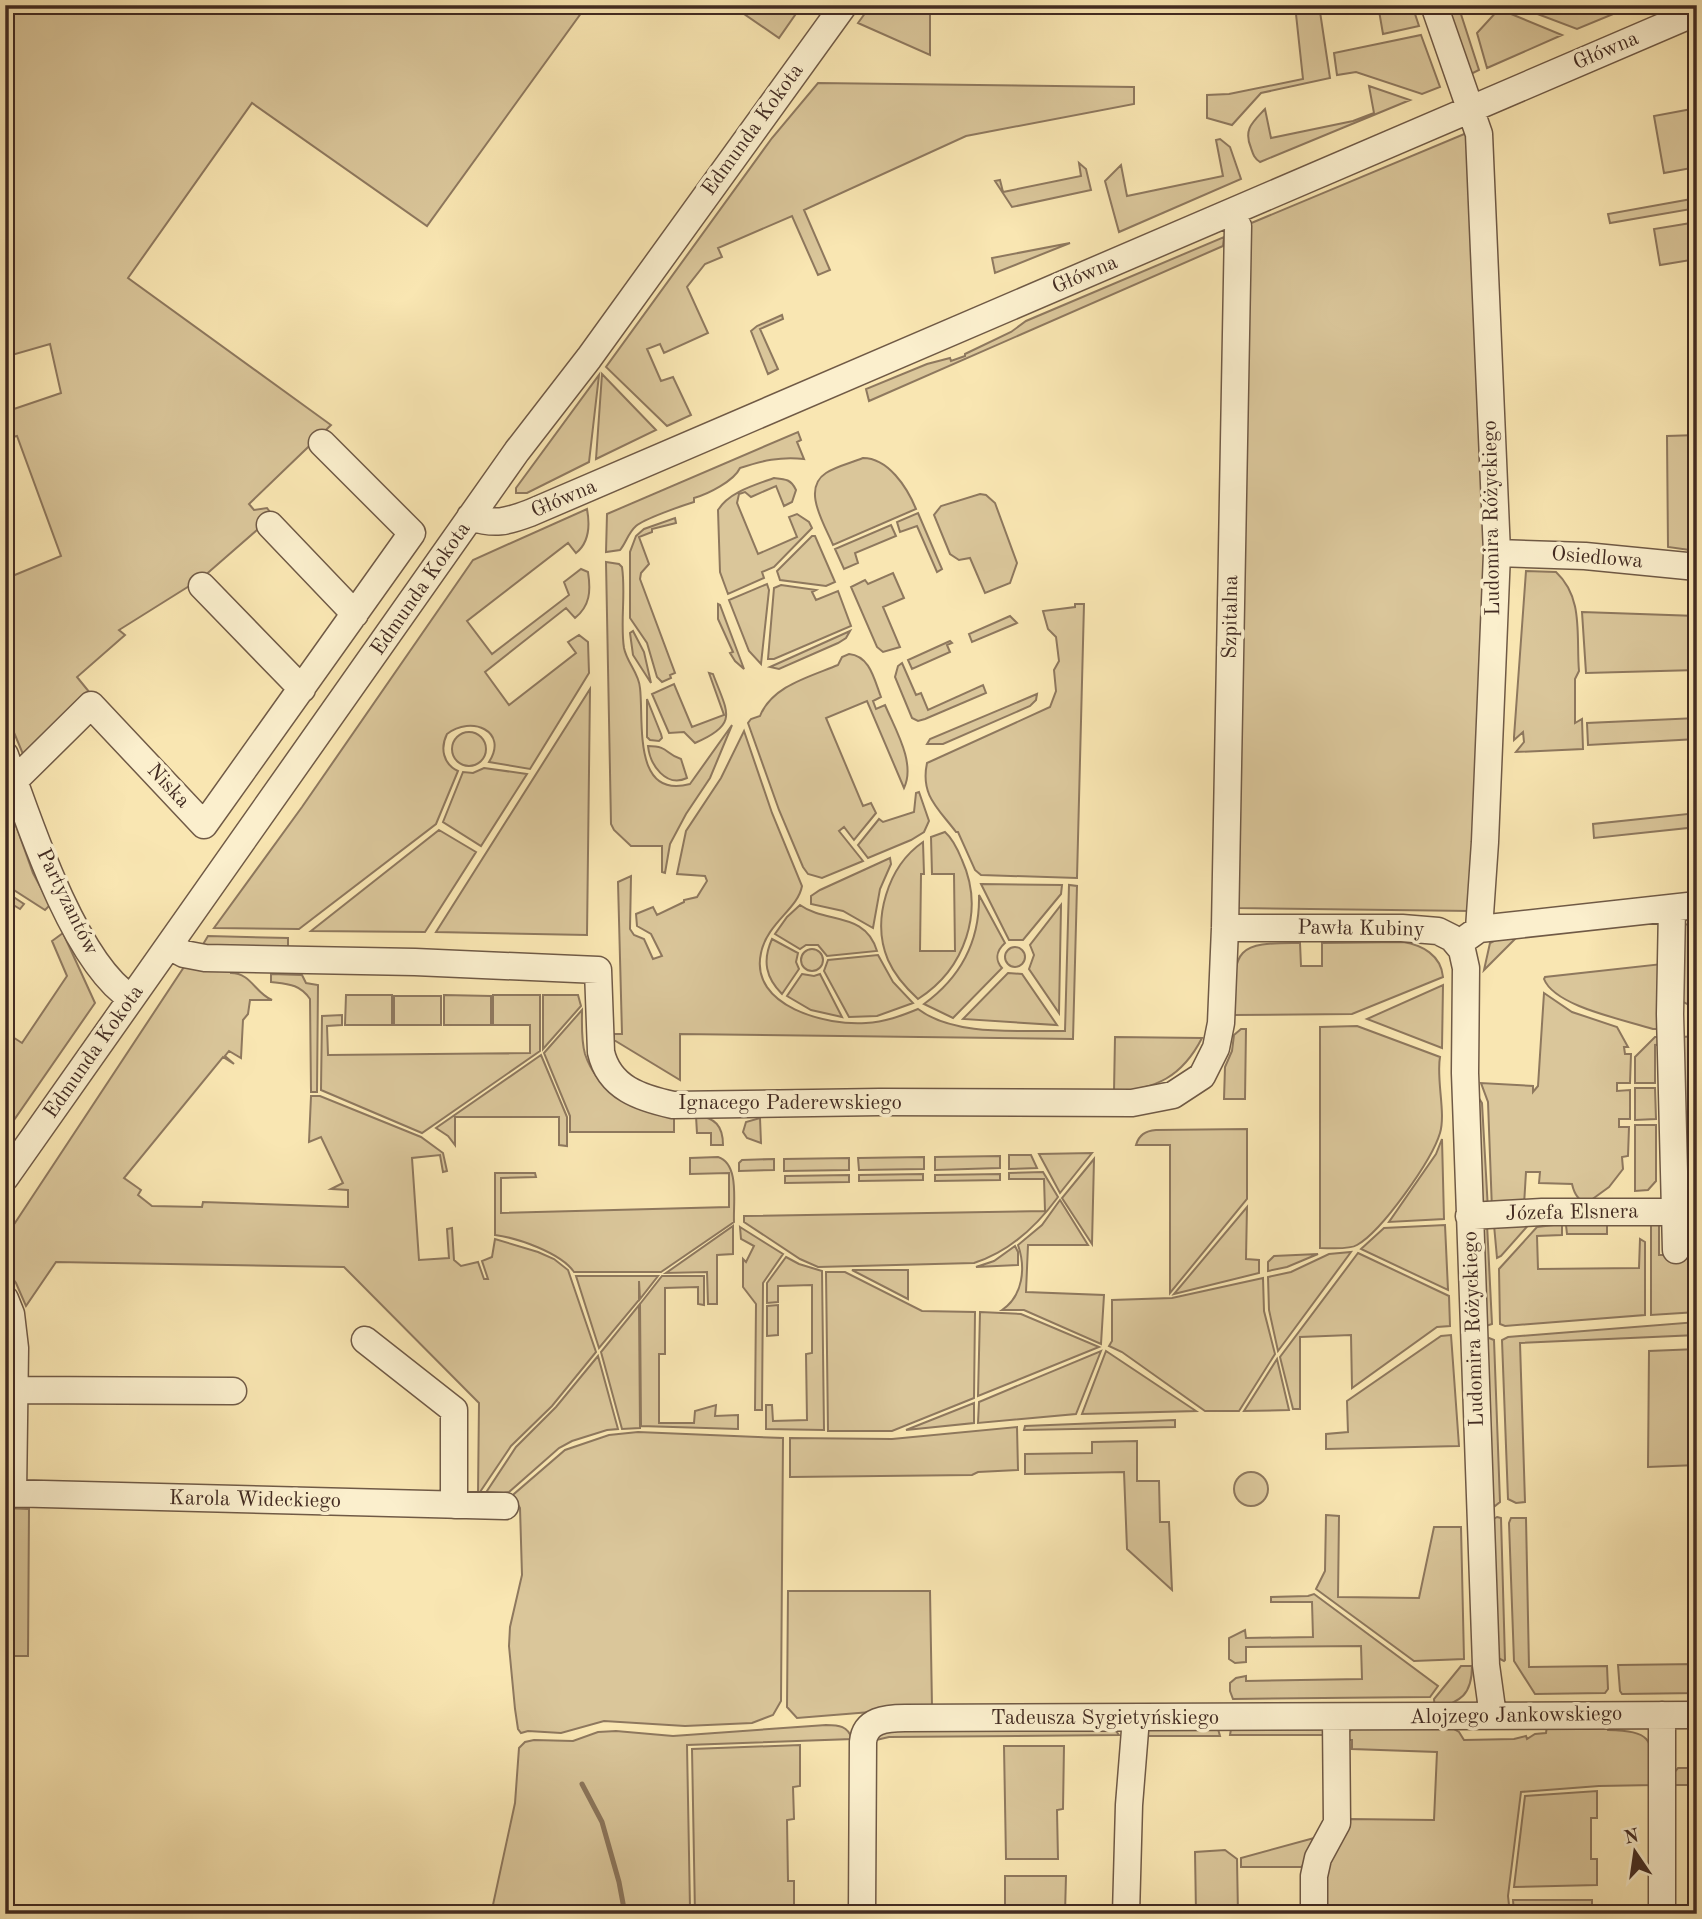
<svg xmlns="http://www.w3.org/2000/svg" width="1702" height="1919" viewBox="0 0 1702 1919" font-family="'Old Standard TT',serif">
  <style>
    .green { fill: #dac69a; stroke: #8e785e; stroke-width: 2 }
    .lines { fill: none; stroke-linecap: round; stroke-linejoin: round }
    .stream { stroke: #8b755b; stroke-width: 5 }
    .minor-casing { stroke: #705a46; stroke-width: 29 }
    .minor { stroke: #fbefcd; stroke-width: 26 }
    .labels { text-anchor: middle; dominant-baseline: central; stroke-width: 7; stroke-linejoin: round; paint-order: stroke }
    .street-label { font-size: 21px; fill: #422b22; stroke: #fbefcd }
  </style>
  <rect width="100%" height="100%" fill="#f9e6b2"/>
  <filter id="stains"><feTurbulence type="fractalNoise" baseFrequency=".00286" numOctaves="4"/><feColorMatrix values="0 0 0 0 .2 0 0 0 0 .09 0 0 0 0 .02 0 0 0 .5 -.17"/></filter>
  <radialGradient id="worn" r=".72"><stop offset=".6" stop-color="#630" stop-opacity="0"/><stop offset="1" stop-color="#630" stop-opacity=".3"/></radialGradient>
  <!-- green -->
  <path class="green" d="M5,5h582l-160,221 -175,-123 -124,175 203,147 -82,79 5,6 13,-2 6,8 -71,62 -83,52 6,5 -48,42 13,16 -65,66 -20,-48v-132l56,-23 -44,-120 -12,3v-27l56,-19 -11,-49 -45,13z
    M731,5h71l-23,33z
    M871,5h59v50l-72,-32z
    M1295,5h24l11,73 -69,15 -29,32 -25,-7v-23l22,-1 74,-15z
    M1378,5h34l7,21 -36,8z
    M1442,5h16l21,65 -8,4z
    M1514,5h19l1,3 13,-3h88l-58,24z
    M1499,9l63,26 -75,33 -10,-35z
    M1421,35l19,52 -18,7 -66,-22 -19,3 -3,-22z
    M818,83l316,4v17l-168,32 -162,74 26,60 -12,5 -26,-59 -74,32 4,9 -17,7 -18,23 21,46 -44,20 -4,-9 -13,5 14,32 12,-4 18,38 -24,11 -61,-59 166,-229z
    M1369,86l41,14 -150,62c-6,-4 -7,-8 -9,-14 -8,-19 2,-26 14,-39l6,29 82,-17 21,-8z
    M1697,108v59l-33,6 -10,-57z
    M1469,132l16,433 -14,346 -233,-3 11,-684z
    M1220,139l10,8 11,32 -122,53 -14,-51 16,-16 6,31 96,-20 -7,-36z
    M1079,163l7,6 5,21 -79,17 -17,-26 5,-1 3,12 78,-16z
    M1697,198v10l-87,15 -2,-9z
    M1697,222v37l-37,6 -6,-36z
    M1224,237l-1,9 -354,155 -3,-12 61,-25 23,-6 1,3 14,-5v-2l46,-22 15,-11z
    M1070,243l-75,30 -3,-15z
    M782,315l1,4 -23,10 18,40 -10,5 -17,-43 6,-5z
    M602,374l54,56 -60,29z
    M599,375l-10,87 -62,31h-11v-5z
    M798,432l3,8 -4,2 7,17c-23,-3 -43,2 -64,9 -6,13 -32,26 -46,30v4c-13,4 -50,17 -58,24 -8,7 -10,17 -16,24l-14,2 1,-38z
    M1697,435v116l-29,-4 -1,-111z
    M863,458c25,0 44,29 53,51l-83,36c-8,-20 -32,-56 -7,-72 11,-7 25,-10 37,-15z
    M774,478c11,1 17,1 22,12l-4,12 -8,4 -8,-20 -25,11 -6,-5 -6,2 -2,9 21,51 39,-17 -8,-20 8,-3 12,8 3,6 -38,39 -12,5 2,6 -36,16 -8,-22 -2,-62c11,-18 37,-25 56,-32z
    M980,494l6,1 9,8 22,60 -7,20 -25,10 -15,-35 -11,2 -9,-6 -16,-39 7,-9z
    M587,509c3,16 3,33 -11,44l-8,-10 -101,78 25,33 77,-59 -5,-13 17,-13 7,3c3,19 2,34 -13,46l-9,-10 -81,64 24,33 67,-52 -8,-11 11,-7 9,7 1,31 -59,96 -41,-7c20,-31 -18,-47 -42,-28 -7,14 -4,30 11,37l-22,53 -137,105 -85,-1 88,-121 171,-247z
    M918,513l24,56 -5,3 -20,-46 -17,6 -3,-10z
    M675,518l1,5 -24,6v3l-13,5 10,27 -8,9 -1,6 35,94 -5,2 1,3 -9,4 -5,-5 -10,-34 -17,-25v-66l6,-16 8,-7z
    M891,525l5,11 -41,17 3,10 -14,6 -9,-20z
    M812,536h3l20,46 -9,4 -46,-6 -3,-9z
    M606,562l13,2 3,3c4,27 -2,55 2,81 3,15 15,25 16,40 4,33 -8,112 50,96l42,-59 -22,53 -24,36 -16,30 -5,29 -3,-1v-26h-31l-17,-16 -3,-6z
    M1526,571l30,1c28,26 20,64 23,99l-4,8v44l7,-4 1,30 -67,3 8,-10 -1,-10 -9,8v-3z
    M893,573l11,25 -21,9 17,40 -17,5 -6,-5 -26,-60 14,-7 3,4z
    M767,584l2,6 -8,74 -12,-13 -20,-51z
    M781,585l35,5 -4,2 4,8 22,-9 13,35 -77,33h-6l6,-71z
    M718,604l2,1 24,64 -9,-8 -5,-8 3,-1 -15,-33z
    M1075,604h9l-7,274 -96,-3 -6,-5 -17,-38h-2c-17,-23 -36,-36 -29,-69l123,-56 6,-16 -2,-21 5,-9 -3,-24 -8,-8 -5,-18 32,-4z
    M1582,612l115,4v54l-111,3z
    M1010,616l7,7 -45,19 -3,-8z
    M633,631l11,21 7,31 -18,-28 -3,-22z
    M850,631l-4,7 -8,5 -59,26 -9,-2z
    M950,641l2,2 -5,2 3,7 -38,17 -4,-9z
    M849,654c21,2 25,25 32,43l-8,4 3,8 9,-4c10,24 31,58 19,83l-37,-87 -41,17 37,88 8,-3 5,10 -22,27 -10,-13 -5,4 24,30 -41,17 -14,-4 -5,-7 -24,-57 -31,-87 3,-4 9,-3c12,-30 49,-39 78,-51l4,-8z
    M902,663l14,32 5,-2 7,17 55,-25 3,8 -61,26 -7,2 -6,-3 -17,-41 3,-11z
    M709,673l4,1c14,38 27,50 -18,69l-11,-11 -15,1 -17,-39 22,-10 18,43 32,-12z
    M590,689l-3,246 -151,-3z
    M1037,694l-1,6 -6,6 -87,38h-16l3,-5z
    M647,699l14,35 1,4 -3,3 -9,-1 -3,-3z
    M1697,718v21l-109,6 -1,-22z
    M744,731l28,82 30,73c-4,23 -35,37 -41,67 -12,54 67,73 105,70 19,-1 35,-7 52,-14 37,28 102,21 147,22l4,-146 8,1 -4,153 -393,-5v46l-66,-40v-6h8l-4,-152 13,-6 -1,53 4,6 10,4 9,20 9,-3 -11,-22 -14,-8 -1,-12 17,-7 4,8 27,-13v-2l13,-3 10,-16 -2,-5 -28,-2 9,-43 35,-53z
    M452 749a17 17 0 1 1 34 0a17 17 0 1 1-34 0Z
    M648,746c21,0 17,8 33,13l6,19c-21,10 -37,-13 -39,-32z
    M484,768l43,6 -46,72 -38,-24 20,-50 10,1z
    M919,792l10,29 -5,11 -13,8 -43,18 -10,-13 21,-26 4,3 31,-10 2,-19z
    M5,795l28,78 17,32 -5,5 -36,-23 -3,5 18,12 -4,5 -15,-9z
    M1697,813v14l-103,11 -1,-14z
    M439,830l37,22 -51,80 -114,-1z
    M945,832c8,7 13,18 17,28 23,51 3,109 -44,139 -12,-11 -23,-23 -30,-39 -17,-40 0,-94 35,-118l1,32h-3l-1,77h35l-1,-77h-22l-1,-37z
    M890,858l1,6 -11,25 -7,39 -30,-17 -32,-7v-8l9,-6z
    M981,884l81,1 -1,9 -38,46h-14z
    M979,895l26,48c-9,8 -10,17 -3,25l-49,50 -29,-14c37,-27 56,-64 55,-109z
    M800,905c26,19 65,6 77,46l-50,5 -9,-11h-12l-6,4 -25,-15 12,-17z
    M1061,905v1l-2,107 -30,-44 5,-14 -4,-10z
    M1697,923l-2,85 -12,-6 -1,-77z
    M63,933l32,70 -90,130v-101l17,11 45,-67 -15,-35z
    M208,936l80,2v15l-89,-2z
    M1516,938l-32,32 6,-27 6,-3z
    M772,939l26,14 -2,9 3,7 -17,25c-16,-16 -20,-33 -10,-55z
    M1403,942c19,3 38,13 40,35l-91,37 -119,1c2,-64 -2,-73 67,-72l1,23h21v-23z
    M1005 957a10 10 0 1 1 20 0a10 10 0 1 1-20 0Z
    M801 960a11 11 0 1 1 22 0a11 11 0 1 1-22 0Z
    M878,955l15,27 20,21 -36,13 -28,1 -25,-46 4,-11z
    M1662,964l2,65h-11c-27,-9 -98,-22 -109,-50l1,-2z
    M184,967l47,1v5c20,0 24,20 41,27h-22l-2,14 -5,6 -2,38 -12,-7 -4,5 9,8 -11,-7 -99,121 17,12 -3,5 14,11 50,1 1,-5 145,5v-17l-17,-1 12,-6 -22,-46 -12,5 2,-46h9l101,41 22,16 4,18 -4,1 -3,-17 -28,3 7,102 30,-2 -2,-29 5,-1 2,32 7,6 17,-4 6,17h4l-6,-18 10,-4 3,-18 43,13 16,7 14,11 28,82 -44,54 -41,40 -33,49 1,-92 -135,-136 -288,-5 -30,44 -10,-23 -11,-15v-30z
    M1008,973l14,1 35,51 -94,-6z
    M271,974l31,1 4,8 12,2 -1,107h-6l-1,-93c-10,-15 -22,-15 -39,-17z
    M802,974l12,2 6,-2 22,43 -31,-7 -24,-14z
    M1443,985l-1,63 -75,-29z
    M1544,993l28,19 45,15 11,20h-4l1,7h6l-1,29h-13v8l13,-1v29h-11v8h10l-1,29 -6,1 1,12 -14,18 -22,16c-9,-2 -13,-10 -15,-19l-33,-1 1,-11h-14l-2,33 -32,5 -4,-108 -7,-19 52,3v6l5,-6z
    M346,995h46v30h-47z
    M444,995l47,1v29h-47z
    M493,995h47v56l-118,82 -101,-43 1,-74 20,-1v10l-15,1 1,29 202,-2v-28h-37z
    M543,995h35l3,11 -38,43z
    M394,996h47v29h-47z
    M582,1010c0,15 -1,30 3,44 12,37 52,60 89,62v16h-104v-16l-26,-63z
    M1357,1026l83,31c-4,22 6,56 0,76 -8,27 -58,98 -83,112 -8,5 -27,3 -37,3v-221z
    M1241,1029h5l-1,70h-21l1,-32 7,-16 2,-16z
    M1697,1036v10l-3,1 3,75 -14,-7 -1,-78z
    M1115,1037l87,1c-20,39 -46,51 -88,54z
    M1655,1037h8l5,7 -13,1v38h-20v-26z
    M541,1055l26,62v29l-8,-1v-28h-104v28l-7,-9 -12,-8z
    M1635,1088h20l1,31 -21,1z
    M1473,1089l9,14 6,107 -11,1z
    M696,1116c19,1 27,10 27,29h-12v-12h-14z
    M760,1118l1,25 -14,-5 -4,-6 3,-10z
    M1635,1125h21v56l-8,9 -13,1z
    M1247,1129v70l-77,94v-148h-34c3,-10 9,-14 20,-15z
    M1442,1139l2,80 -55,3 47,-68z
    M1092,1153l-32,40 -21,-39z
    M1009,1155h22l6,13 -28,1z
    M1000,1156v12l-65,2v-13z
    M718,1157c22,7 15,46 16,65l-73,50h-87c-13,-19 -56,-34 -79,-37v-62h40l1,4 -35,1v35l228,-6v-34l-39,1v-16z
    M924,1157v12l-65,1 -1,-12z
    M849,1158v12l-65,1v-12z
    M774,1159v11l-35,1v-8l3,-3z
    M1094,1159l-2,85 -30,-46z
    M1043,1172l15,25c-22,30 -49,55 -84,66l-156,4 -18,-8 -56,-37v-6l301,-5 -1,-32h-35v-6z
    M923,1174v6l-64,1v-6z
    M1000,1174v6l-65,1v-6z
    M849,1175v7l-64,1v-7z
    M1695,1199h2v113l-46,3v-93h8v33h36z
    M1060,1200l28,45h-60l-2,47 78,3 -3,49 -77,-34h-22c21,-14 24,-42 16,-65l24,-20z
    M1247,1207l-1,52 13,1v13l-85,21z
    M1532,1221l-31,35 -4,2 -3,-33z
    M1480,1222l7,2 5,100 -6,2z
    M1562,1224v11l-25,1 1,33 101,-1 1,-29 5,3v73l-140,11 -5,-2 -1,-55 38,-42z
    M1445,1225l3,65 -87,-41 23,-21z
    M1566,1225h41v9h-40z
    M733,1226v28l-16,1v49h-9l-1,-32 -41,1z
    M740,1227l43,27 -20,29 -1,127h-7l1,-106 -13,-17v-28l3,3 8,-16 -13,-7z
    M1015,1246l3,6v13l-42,2 18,-6z
    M1351,1252l-73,99 -9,-41 -1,-33 23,-5 38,-18z
    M1358,1253l91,43 1,30 -13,1 -85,61 -1,-53 -51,2v72h-7l-13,-52z
    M1318,1254l-31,13 -19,4v-9l6,-6z
    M786,1257l13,7 23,7 2,159 -58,-1v-24h6l1,16 34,-1 -1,-66 6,-1v-68l-34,1v16l-11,1v-20z
    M852,1270h56v29z
    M826,1272h19l77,39 53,1 -1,86 -82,33h-64z
    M576,1276h82l-18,23 -1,-18v19l-40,48z
    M662,1276h42v29l-6,-1v-17l-33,1v66h-6v69h35l1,-12 21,-6 -1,11 23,-1v14l-97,-3 -1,-122z
    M1263,1278l1,33 11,43 -36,57h-34l-83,-59 -13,-6 3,-5v-41l60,-2z
    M639,1305l1,123 -18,1 -21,-77z
    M778,1305v30l-11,1v-30z
    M980,1312l41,2 78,33 -121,49z
    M1697,1322v13l-177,8 5,159 -9,1 -8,-4 -6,-159 6,-3z
    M1451,1335l8,111 -133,3v-15l22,-2 -1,-31 94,-65z
    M1489,1338l5,2 6,162 -5,4 -2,-1 -7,-166z
    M1697,1349v116l-49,2 1,-116z
    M1101,1351l-25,63 -98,9 1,-21z
    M1106,1351l90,60 -114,3z
    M598,1356l20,73 -11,1 -35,11 -13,7 -50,44 -26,5 33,-50 40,-40z
    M1277,1359l12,51 -45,1z
    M974,1403v20l-68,7z
    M1175,1420v7l-151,3 1,-4z
    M1017,1427l1,43 -40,2 -6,3 -182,2v-39l102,1z
    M638,1432l145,6 -2,263 -8,14 -21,8 -67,3 -81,-5 -43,12 -33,-2 -7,2 -3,-4 -3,-20 -6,-63 1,-19 12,-52 -2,-67 -7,-12 1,-2 51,-44 44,-15z
    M1137,1441v40h22l1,41h9l3,68 -45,-41 -3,-77 -99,2v-20l67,-1v-11z
    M1234 1489a17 17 0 1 1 34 0a17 17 0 1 1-34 0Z
    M5,1508l24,1 -1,147h-23z
    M1326,1515l13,1 -1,81 81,1 15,-71h27l3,132 -50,2 -98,-72 9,-18z
    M1497,1517l4,1 4,142 -1,1 -6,-3 -6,-138z
    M1511,1518h15l3,149 78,-1 1,23 -3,4 -70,1 -21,-33 -5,-138z
    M788,1591h142l2,116 -135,11 -10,-11z
    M1314,1594l124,92 -8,11 -197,2 -3,-8v-8l6,-5 10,-2v5l116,-2 -1,-33 -115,1v15l-11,1 -6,-4v-21l16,-8 1,8 67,-1 -1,-35h-41v-5l37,-1z
    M1697,1664v29l-75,1 -2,-3 -2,-26z
    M1461,1666h11c0,29 -11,35 -37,44l-1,-11z
    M1317,1722l10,13h-97l1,-6z
    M826,1725c13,0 22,1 26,14l-165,6 3,163h-38l-1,6h-160l24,-111 4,-55 6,-6 9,-2 39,1 25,-9 18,-1 57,5z
    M1607,1725l1,5c49,1 43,12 46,55l-55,1 -78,6 -13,104 2,18h-186l-2,-42 26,-53 86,1 3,-68 -85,-3v-9h-6l3,-8 4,-4h99l7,4 5,8 50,-1 12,-3 1,3 8,-5 11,-1 1,-7z
    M1112,1726l7,9 -230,2 -13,3 5,-10z
    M1147,1728l71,1 2,7h-75z
    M800,1745v41l-7,1 1,32 -7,1 1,61h6v33h-99l-3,-165z
    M1004,1746h60l-1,63 -6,1 1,49h-52z
    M1678,1768h19v17h-28l3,-10z
    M1597,1791v27h-6v41h6v26l-83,2 11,-91z
    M1314,1838l-12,29h-61v-9z
    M1225,1850l12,9 1,55h-42l-1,-62z
    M1005,1876h61l-1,38h-60z
    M1513,1900h79v14h-78z"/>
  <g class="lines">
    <!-- stream -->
    <path class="stream" d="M582,1784l20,38 17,60 6,32"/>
    <!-- minor casing -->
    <g class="minor-casing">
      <path id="minor" d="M1434,5l45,129 18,419 -12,289 -6,87
        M470,517c25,8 36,5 60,-4l1167,-501
        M270,525l85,89
        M1497,553l88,3 112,11
        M202,586l100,103
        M5,755c23,65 69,207 126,243
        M14,781l77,-76 113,120 208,-292 -90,-90
        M1672,908l-2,106 6,236
        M1225,928h177l36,3 14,7 10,12 4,18 -1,105 21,592 7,51
        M1465,939l14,-10 218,-24
        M169,946l15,8 21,4 210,4 183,8 3,82c8,36 40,46 72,53l207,-3 252,1 41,-8 29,-19 14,-28 5,-25 4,-95 13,-702 -8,-13
        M5,1178l512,-727 72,-93 255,-353
        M1469,1216l73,-4h133
        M5,1299l6,15 4,34 -2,146
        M365,1340l89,70v95
        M14,1390l219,1
        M5,1493l500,13
        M862,1914l1,-172c2,-22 23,-24 42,-24l792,-3
        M1126,1914l3,-109 7,-87
        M1314,1914v-38l4,-18 19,-35 -1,-105
        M1662,1914v-199"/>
    </g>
    <!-- minor -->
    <use href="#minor" class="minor"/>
  </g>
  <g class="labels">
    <!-- street labels -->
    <g class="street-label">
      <text transform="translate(1606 51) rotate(-23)">Główna</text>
      <text transform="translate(753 130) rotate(-54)">Edmunda Kokota</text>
      <text transform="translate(1085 275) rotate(-23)">Główna</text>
      <text transform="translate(564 499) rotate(-23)">Główna</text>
      <text transform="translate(1492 518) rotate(-91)">Ludomira Różyckiego</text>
      <text transform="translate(1597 558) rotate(5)">Osiedlowa</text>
      <text transform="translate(421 589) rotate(-55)">Edmunda Kokota</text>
      <text transform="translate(1231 617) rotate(-89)">Szpitalna</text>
      <text transform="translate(168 786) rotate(47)">Niska</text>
      <text transform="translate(67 902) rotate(64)">Partyzantów</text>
      <text transform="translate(1361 929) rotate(1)">Pawła Kubiny</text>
      <text transform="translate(94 1052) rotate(-55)">Edmunda Kokota</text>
      <text x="790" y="1103">Ignacego Paderewskiego</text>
      <text transform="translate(1572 1213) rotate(-1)">Józefa Elsnera</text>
      <text transform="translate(1474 1329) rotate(-92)">Ludomira Różyckiego</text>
      <text transform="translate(255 1500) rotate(1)">Karola Wideckiego</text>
      <text transform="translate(1516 1716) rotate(-1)">Alojzego Jankowskiego</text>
      <text x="1105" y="1718">Tadeusza Sygietyńskiego</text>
    </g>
  </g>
  <!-- margin -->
  <rect width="1702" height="1919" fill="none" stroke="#f9e6b2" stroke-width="28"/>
  <rect x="7" y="7" width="1688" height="1905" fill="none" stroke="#422b22" stroke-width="3.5"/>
  <rect x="14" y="14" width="1674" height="1891" fill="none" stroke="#422b22" stroke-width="2"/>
  <!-- north arrow -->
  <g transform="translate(1635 1852) rotate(347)" stroke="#fbefcd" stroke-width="5" paint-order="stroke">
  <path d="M0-5L12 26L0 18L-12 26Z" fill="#422b22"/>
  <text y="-10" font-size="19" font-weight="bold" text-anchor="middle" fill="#422b22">N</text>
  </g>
  <rect width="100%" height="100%" filter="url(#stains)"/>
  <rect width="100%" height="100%" fill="url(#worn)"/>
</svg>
